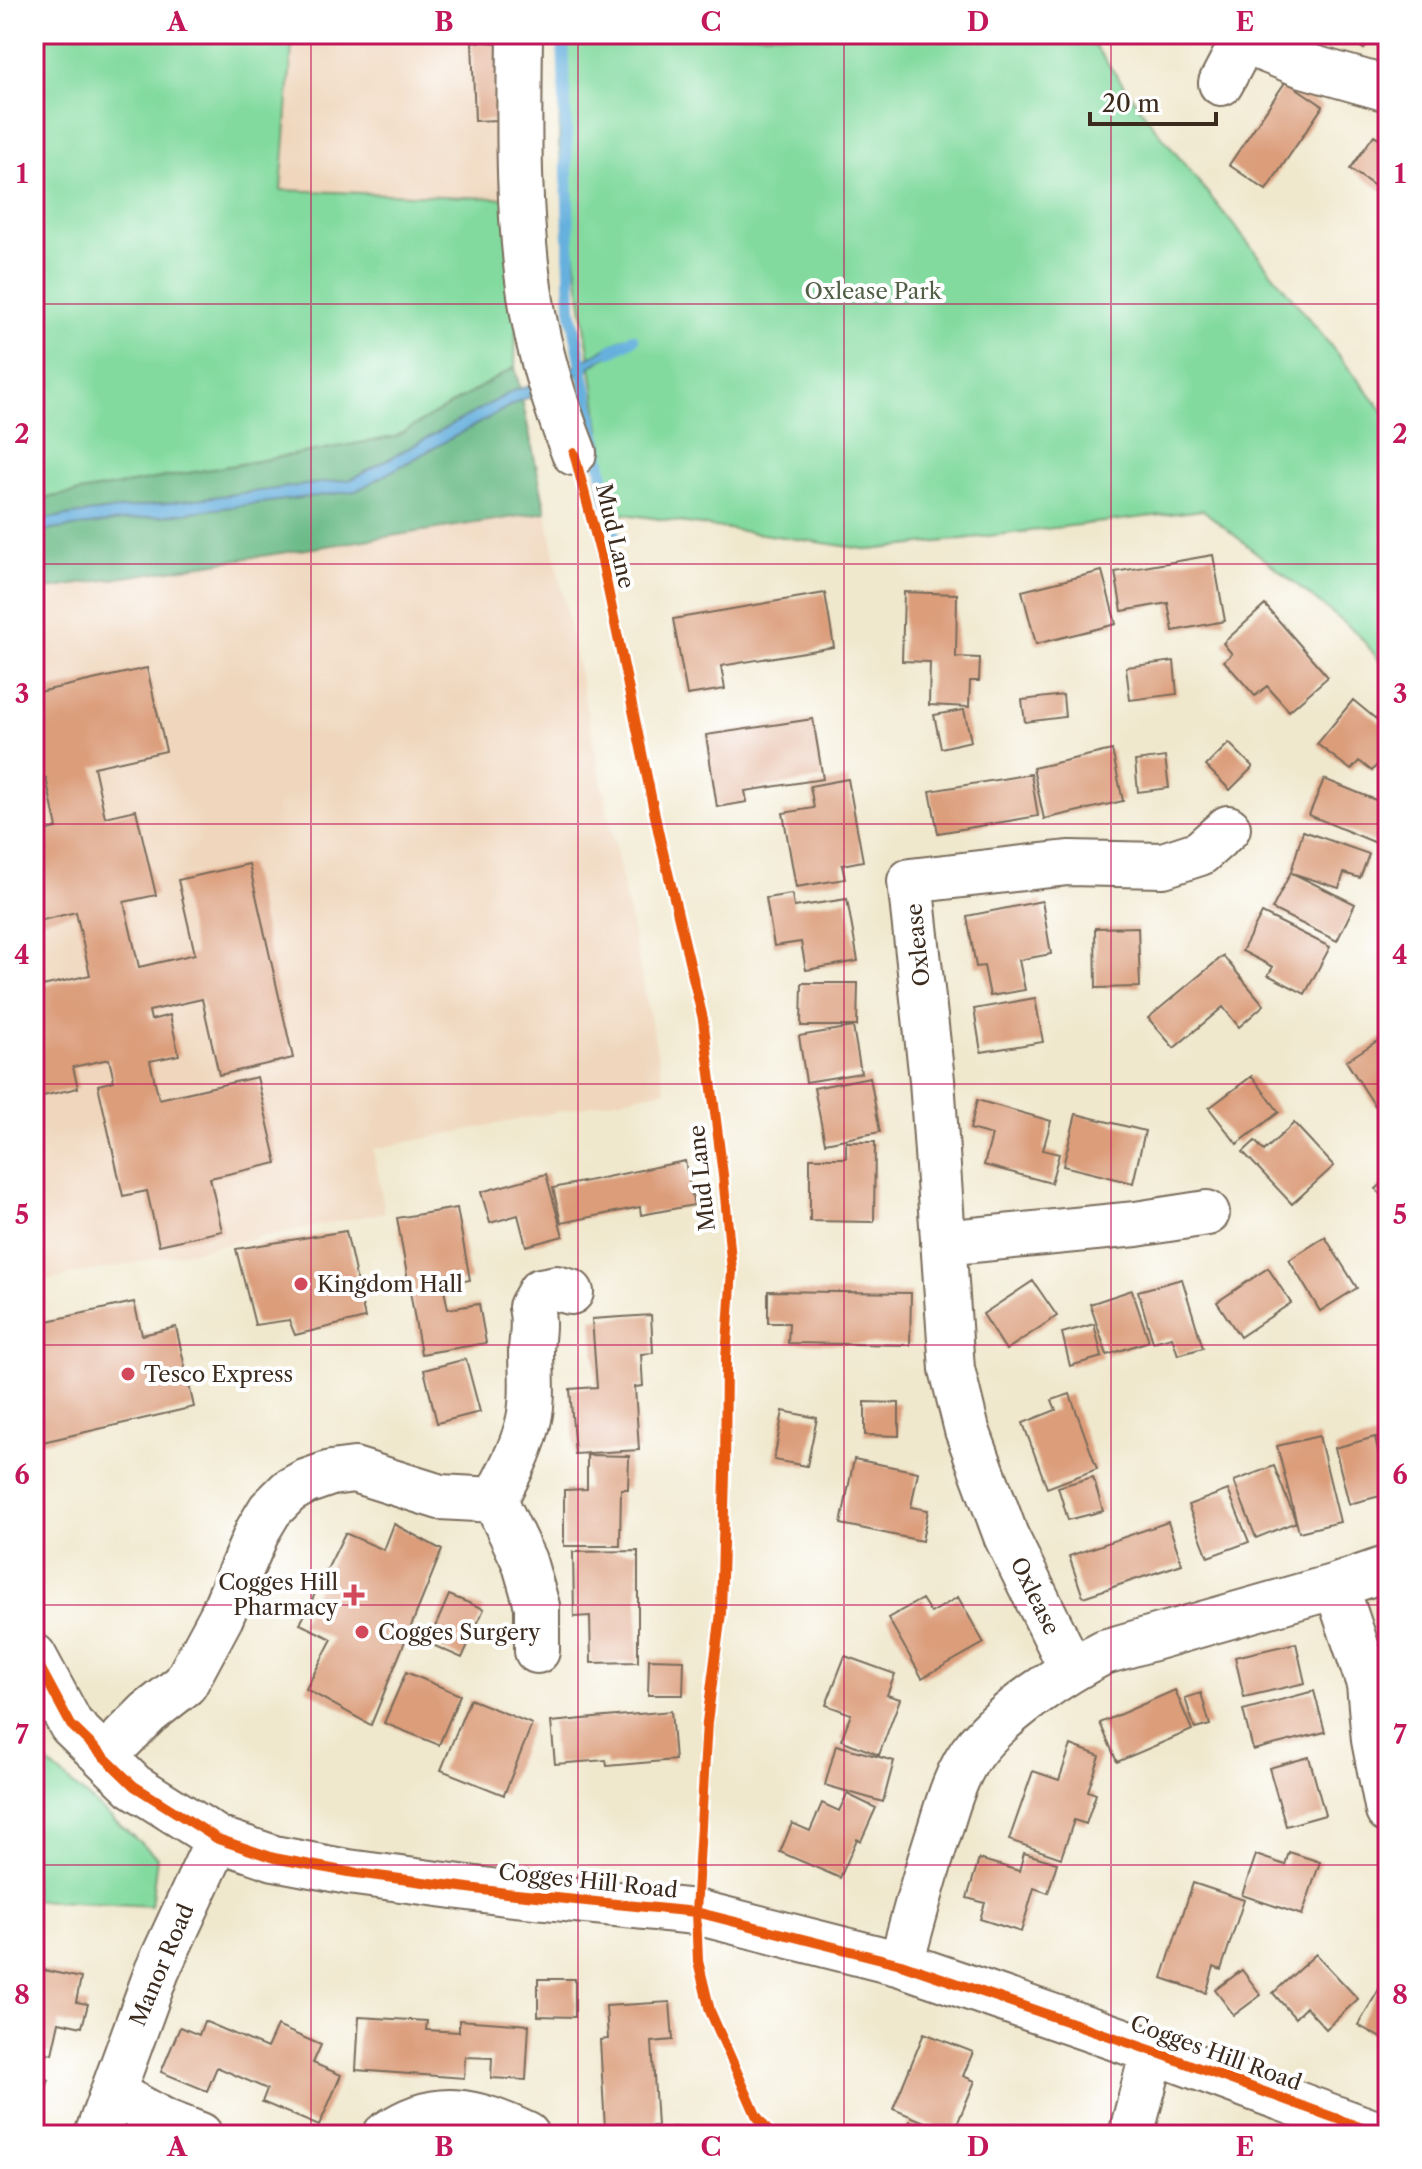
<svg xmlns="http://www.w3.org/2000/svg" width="1422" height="2169" viewBox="0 0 1422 2169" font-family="'Libre Caslon Text',serif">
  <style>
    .built { fill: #efd6bc }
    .green { fill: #82da9f; stroke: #5e825e; stroke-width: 2 }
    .forest { fill: #69ba86; stroke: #527252; stroke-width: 2 }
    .water { fill: #66b0de; stroke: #506d7e; stroke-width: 2 }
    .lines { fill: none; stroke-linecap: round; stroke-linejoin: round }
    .stream { stroke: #66b0de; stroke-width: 12 }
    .building { fill: #db9d7a }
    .street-casing { stroke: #7a6c5b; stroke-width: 48 }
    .street { stroke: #fff; stroke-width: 44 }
    .cycleway-casing { stroke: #fff; stroke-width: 15 }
    .cycleway { stroke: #e8590c; stroke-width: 10 }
    .grid { fill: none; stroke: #c2185b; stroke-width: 2; stroke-opacity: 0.55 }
    .poi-dot { fill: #d1495b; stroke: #fff; stroke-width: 3 }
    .labels { text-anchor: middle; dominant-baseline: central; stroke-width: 8; stroke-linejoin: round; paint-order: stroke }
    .park-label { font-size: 22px; fill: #505f45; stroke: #fff }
    .street-label { font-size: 22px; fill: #3b2a1e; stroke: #fff }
    .poi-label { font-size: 22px; fill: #3b2a1e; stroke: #fff; text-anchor: start }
    .neatline { fill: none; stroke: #c2185b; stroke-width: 3 }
    .grid-label { font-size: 26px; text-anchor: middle; font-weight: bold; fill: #c2185b }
  </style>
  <rect width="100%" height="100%" fill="#fff"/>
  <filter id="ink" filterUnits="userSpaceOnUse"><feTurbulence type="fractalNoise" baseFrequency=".0125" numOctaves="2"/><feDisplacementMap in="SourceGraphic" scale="16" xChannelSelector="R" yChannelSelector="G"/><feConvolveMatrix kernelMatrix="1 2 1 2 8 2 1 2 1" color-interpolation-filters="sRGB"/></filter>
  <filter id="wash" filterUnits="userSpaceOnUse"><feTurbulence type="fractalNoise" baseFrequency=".006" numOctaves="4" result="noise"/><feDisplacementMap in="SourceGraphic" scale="32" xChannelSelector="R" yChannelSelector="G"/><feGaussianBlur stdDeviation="1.8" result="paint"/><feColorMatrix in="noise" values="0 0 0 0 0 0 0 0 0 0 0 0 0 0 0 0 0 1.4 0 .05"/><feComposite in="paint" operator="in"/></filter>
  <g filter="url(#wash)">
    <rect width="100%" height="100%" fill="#f0e8cd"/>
    <!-- built -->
    <path class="built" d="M245,34h267l7,165 -239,-9 12,-145z
      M546,512l119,578 -292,59 12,63 -351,71v-692z"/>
    <!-- green -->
    <path class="green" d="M34,34h211l47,11 -11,145 238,9 -4,168 -120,70 -361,63z
      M562,34h524l66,90 236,293v254l-31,-38 -154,-123 -332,40 -259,-38 -53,-366z
      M37,1754l120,103 -6,49 -117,-6v-145z"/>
    <!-- forest -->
    <path class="forest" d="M515,367l31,145 -512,79v-91l361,-63z"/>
    <!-- water -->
    <path class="water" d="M624,338l3,7 -53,31 -3,-8z
      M538,384l-2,11 -17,6 -163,90 -322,41v-12l318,-41 163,-89z"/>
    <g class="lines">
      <!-- stream -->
      <path class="stream" d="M563,34l8,275 44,231
        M611,351l22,-12"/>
    </g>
    <g id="blocks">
      <!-- building -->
      <path class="building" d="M1340,34h33l-9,15z
        M472,41l27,2 -1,77 -23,1z
        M1286,81l37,25 -57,84 -37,-25z
        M1374,135l14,9v51l-38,-26z
        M1213,555l12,66 -52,10 -5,-28 -46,8 -7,-39z
        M1102,571l14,53 -80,20 -14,-53z
        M904,592l53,2 -1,63 24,1 -1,23h-9l-1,26 -40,-2 1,-43 -28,-1z
        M825,593l9,54 -113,19 4,23 -38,6 -14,-76z
        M1265,605l63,72 -39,34 -22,-25 -12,10 -31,-35 8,-7 -9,-11z
        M1174,661l3,33 -47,6 -4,-33z
        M147,668l19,83 -72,16 11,50 31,-7 20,85 -32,7 15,65 56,-13 -17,-74 71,-16 44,194 -74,17 -17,-76 -53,12 2,9 19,-5 9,40 -29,6 9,38 98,-22 20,86 -67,15 12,53 -63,14 -12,-54 -24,5 -25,-111 16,-4 -5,-22 -36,8 5,21 -44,10v-110l56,-13 -14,-63 -42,10v-89l23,-5 -11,-50 -12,3v-88z
        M1063,695l2,22 -40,5 -3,-22z
        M1353,700l35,29v38l-8,-6 -8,10 -13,-10 -8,9 -34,-26z
        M964,710l7,31 -30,7 -7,-33z
        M813,719l10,60 -78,12 2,11 -30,5 -11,-72z
        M1229,743l24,24 -23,23 -24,-24z
        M1112,750l11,51 -79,18 -11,-51z
        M1165,757l4,31 -31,4 -3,-31z
        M1031,774l7,42 -100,17 -8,-42z
        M848,779l15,82 -21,4 3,14 -49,8 -13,-74 31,-5 -4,-22z
        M1324,779l64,26v43l-79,-33z
        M1303,831l66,23 -9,24 -16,-5 -5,15 -47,-15 63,31 -18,37 -65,-32 19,-37z
        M792,894l2,13 53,-8 11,62 -52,9 -5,-28 -27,4 -8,-48z
        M1042,901l9,53 -32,6 6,30 -35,6 -6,-30 -8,1 -9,-51z
        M1262,913l68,34 -25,47 -37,-19 5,-8 -31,-16z
        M1138,927l2,60 -44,1 -1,-60z
        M1223,956l41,49 -25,22 -16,-20 -49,41 -26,-30z
        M802,983h56l-1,43h-56z
        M1035,998l8,44 -62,10 -7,-43z
        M853,1027l8,46 -55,9 -7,-46z
        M1388,1034v64l-13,8 -29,-45z
        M1252,1076l27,36 -42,32 -28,-36z
        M870,1077l10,55 -55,11 -11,-55z
        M977,1100l74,21 -8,29 16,4 -8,29 -67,-18 8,-30 -22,-6z
        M1076,1114l69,17 -12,52 -70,-17z
        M1294,1123l40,43 -42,38 -49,-52 12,-11 9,10z
        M846,1142h29l-1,80 -64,-1v-63h36z
        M685,1161l9,44 -53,10 -1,-8 -79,16 -8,-35z
        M546,1174l17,62 -37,10 -8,-31 -28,8 -9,-31z
        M1388,1179v26l-12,-16z
        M457,1208l13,72 -27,5 5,24 31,-5 7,39 -65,11 -24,-136z
        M346,1231l19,87 -70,17 -6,-15 -34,5 -19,-76z
        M1325,1237l32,51 -37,23 -31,-51z
        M1268,1268l23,35 -51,34 -23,-35z
        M1182,1279l21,69 -25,7 -6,-18 -19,5 -15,-51z
        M1033,1281l24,35 -51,34 -23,-36z
        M1132,1290l17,51 -42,14 -17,-51z
        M768,1291l143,2 -1,52 -122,-2 1,-20h-21z
        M134,1302l8,33 34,-8 18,80 -160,37v-120z
        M651,1315l2,38 -12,1 2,32 -8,1 4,63 -64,4 -5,-65 27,-2 -5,-68z
        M1094,1324l8,33 -32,9 -8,-33z
        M466,1359l14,53 -43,11 -13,-53z
        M1070,1394l27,75 -50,19 -24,-65 33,-13 -4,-10z
        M865,1402l34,1v33l-34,-1z
        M783,1411l34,7 -10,48 -33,-6z
        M1388,1432v29l-11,-24z
        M1319,1436l21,86 -41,10 -22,-86z
        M1375,1437l13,57 -39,10 -14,-56z
        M587,1455l42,1 -1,33h-7l-1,57h-56v-56l23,-1z
        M854,1459l64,13 -7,35 17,3 -6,31 -81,-17z
        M1274,1466l22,56 -40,16 -22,-57z
        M1093,1477l10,34 -35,9 -10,-33z
        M1228,1490l21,52 -41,15 -20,-52z
        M1168,1522l14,42 -99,33 -14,-41z
        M394,1524l48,26 -71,175 -65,-36 26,-50 -32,-15 45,-91 39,17z
        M638,1551v111l-47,1 -1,-47 -16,1 -1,-65z
        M449,1595l35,14 -22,49 -34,-15z
        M958,1597l26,46 -62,35 -34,-60 34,-19 9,14z
        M1296,1643l9,40 -61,14 -9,-40z
        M845,1656l50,18 -8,21 13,4 -21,56 -38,-15 10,-26 -25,-9z
        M649,1659l35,1 -1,35h-35z
        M406,1672l54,23 -21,50 -55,-22z
        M1175,1690l17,40 -75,32 -17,-39z
        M1314,1691l11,41 -72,18 -10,-40z
        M1201,1693l9,32 -15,4 -10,-31z
        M470,1699l62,25 -28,71 -63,-25z
        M671,1711l4,49 -68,6 -1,-6 -51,4 -4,-42z
        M836,1745l58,16 -11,41 -58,-17z
        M1071,1745l29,11 -12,35 8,3 -10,30 -12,-4 -13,38 -52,-18 24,-69 26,9z
        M1309,1757l16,58 -39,11 -17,-58z
        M847,1794l29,14 -15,33 -4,-2 -17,39 -60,-26 12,-29 18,8 12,-28 17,8z
        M1289,1852l31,10 -18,53 -60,-20 14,-40 29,10z
        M1024,1853l33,10 -9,30 -14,-5 -13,44 -41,-13 5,-16 -18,-5 12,-39 40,12z
        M1193,1883l51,17 -23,70 -7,-3 -8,26 -44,-15z
        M1316,1954l42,45 -32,30 -20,-22 -11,11 -22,-25z
        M34,1968l47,10 -5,24 12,2 -6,23 -23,-5 -7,32 -18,-4z
        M1242,1970l19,25 -27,20 -19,-25z
        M538,1979h37v38l-37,-1z
        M1384,1981l4,3v58l-30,-17z
        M670,2002l3,38 -21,2 5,84 -52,3 -5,-89 8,-1 -2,-33z
        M359,2017l68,4 -1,9 33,2v-12l70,5 -3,55 -35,-2 1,-20 -27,-1 -1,21 -108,-8z
        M204,2021l63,27 10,-22 44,19 -8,18 28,12 -22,51 -57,-24 5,-13 -50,-22 -10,24 -46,-19 19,-45 19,8z
        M924,2033l49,19 -10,24 12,5 -22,53 -60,-25z
        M34,2073l15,7 -15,35z
        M910,2121l36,14h-42z
        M672,2127l35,4 -1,4h-36z"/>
    </g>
  </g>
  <g filter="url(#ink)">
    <use href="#blocks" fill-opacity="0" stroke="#7a6c5b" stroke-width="2"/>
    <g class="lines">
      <!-- street casing -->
      <g class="street-casing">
        <path id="street" d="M520,34c-1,89 -3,179 11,267 8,53 24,103 43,152
          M1221,83l22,-42 60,24 85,24
          M943,1243l193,-19 71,-11
          M1336,1586l33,98 5,56 14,71
          M537,1651v-45l-13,-45 -29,-61c13,-26 28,-52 34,-81 5,-23 2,-45 2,-69 1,-15 4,-27 0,-43l9,-16 16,-3 15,4
          M34,1656l37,69 63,61 84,53 56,19 74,14 158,21 190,19 205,52 252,87 228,84
          M1071,1668l-65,-132 -39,-106 -15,-61 -20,-289 -22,-199 158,-18 95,2 37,-12 28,-25
          M104,1757l44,-44 37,-29 36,-67 37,-87 12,-20 19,-19 16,-9 26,-9 23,-3 86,27 55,3
          M901,1964c12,-45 24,-90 39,-135 8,-27 18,-61 37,-83 31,-37 84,-72 127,-94l232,-66 52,-18
          M114,2094l52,28 34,13
          M97,2135l60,-164 61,-132
          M385,2135c51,-36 89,-25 142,0
          M1131,2135l22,-84"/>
      </g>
      <!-- street -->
      <use href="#street" class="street"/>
      <!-- cycleway casing -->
      <g class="cycleway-casing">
        <path id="cycleway" d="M574,453l27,103 58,279 44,184 20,156 9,95 -6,89 -1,115 -4,139 -14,109 -11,190 2,49 12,50 46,104 15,20
          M34,1656l37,69 63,61 84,53 56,19 74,14 158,21 190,19 205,52 252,87 228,84"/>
      </g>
      <!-- cycleway -->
      <use href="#cycleway" class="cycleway"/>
    </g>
  </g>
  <!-- grid -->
  <path class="grid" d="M311,34v2101M578,34v2101M844,34v2101M1111,34v2101M34,304h1354M34,564h1354M34,824h1354M34,1084h1354M34,1345h1354M34,1605h1354M34,1865h1354"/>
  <!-- markers -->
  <g class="poi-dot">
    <circle cx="301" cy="1284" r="8"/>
    <circle cx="128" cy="1374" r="8"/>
    <path d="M350 1583h8v8h8v8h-8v8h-8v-8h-8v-8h8z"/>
    <circle cx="362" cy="1632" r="8"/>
  </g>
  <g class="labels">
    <!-- park labels -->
    <g class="park-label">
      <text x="873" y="291">Oxlease Park</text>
    </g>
    <!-- street labels -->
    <g class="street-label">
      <text transform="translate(615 536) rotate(77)">Mud Lane</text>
      <text transform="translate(918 945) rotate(-96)">Oxlease</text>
      <text transform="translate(702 1178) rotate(-96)">Mud Lane</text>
      <text transform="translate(1035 1596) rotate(64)">Oxlease</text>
      <text transform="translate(588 1881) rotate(6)">Cogges Hill Road</text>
      <text transform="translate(162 1965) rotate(-67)">Manor Road</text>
      <text transform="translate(1216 2053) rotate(20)">Cogges Hill Road</text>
    </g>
    <!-- poi labels -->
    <g class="poi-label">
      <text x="317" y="1284">Kingdom Hall</text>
      <text x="144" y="1374">Tesco Express</text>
      <text x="338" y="1582" text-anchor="end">Cogges Hill<tspan x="338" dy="25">Pharmacy</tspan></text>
      <text x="378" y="1632">Cogges Surgery</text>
    </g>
  </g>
  <!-- margin -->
  <rect width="1422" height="2169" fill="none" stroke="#fff" stroke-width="88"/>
  <!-- scale -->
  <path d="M1090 112v12h126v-12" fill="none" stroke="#3b2a1e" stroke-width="4"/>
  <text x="1102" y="112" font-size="24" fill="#3b2a1e" stroke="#ffffff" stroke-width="6" paint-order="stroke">20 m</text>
  <rect x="44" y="44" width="1334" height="2081" class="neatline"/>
  <g class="grid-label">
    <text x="177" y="31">A</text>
    <text x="444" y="31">B</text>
    <text x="711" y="31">C</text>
    <text x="978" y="31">D</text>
    <text x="1245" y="31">E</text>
    <text x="22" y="183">1</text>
    <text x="1400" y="183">1</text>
    <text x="22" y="443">2</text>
    <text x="1400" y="443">2</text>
    <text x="22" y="703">3</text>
    <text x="1400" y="703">3</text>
    <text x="22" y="964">4</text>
    <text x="1400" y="964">4</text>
    <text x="22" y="1224">5</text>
    <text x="1400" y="1224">5</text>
    <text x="22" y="1484">6</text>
    <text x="1400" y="1484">6</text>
    <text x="22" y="1744">7</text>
    <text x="1400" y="1744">7</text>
    <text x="22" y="2004">8</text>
    <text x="1400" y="2004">8</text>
    <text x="177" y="2156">A</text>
    <text x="444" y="2156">B</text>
    <text x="711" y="2156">C</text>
    <text x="978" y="2156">D</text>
    <text x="1245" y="2156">E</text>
  </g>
</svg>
